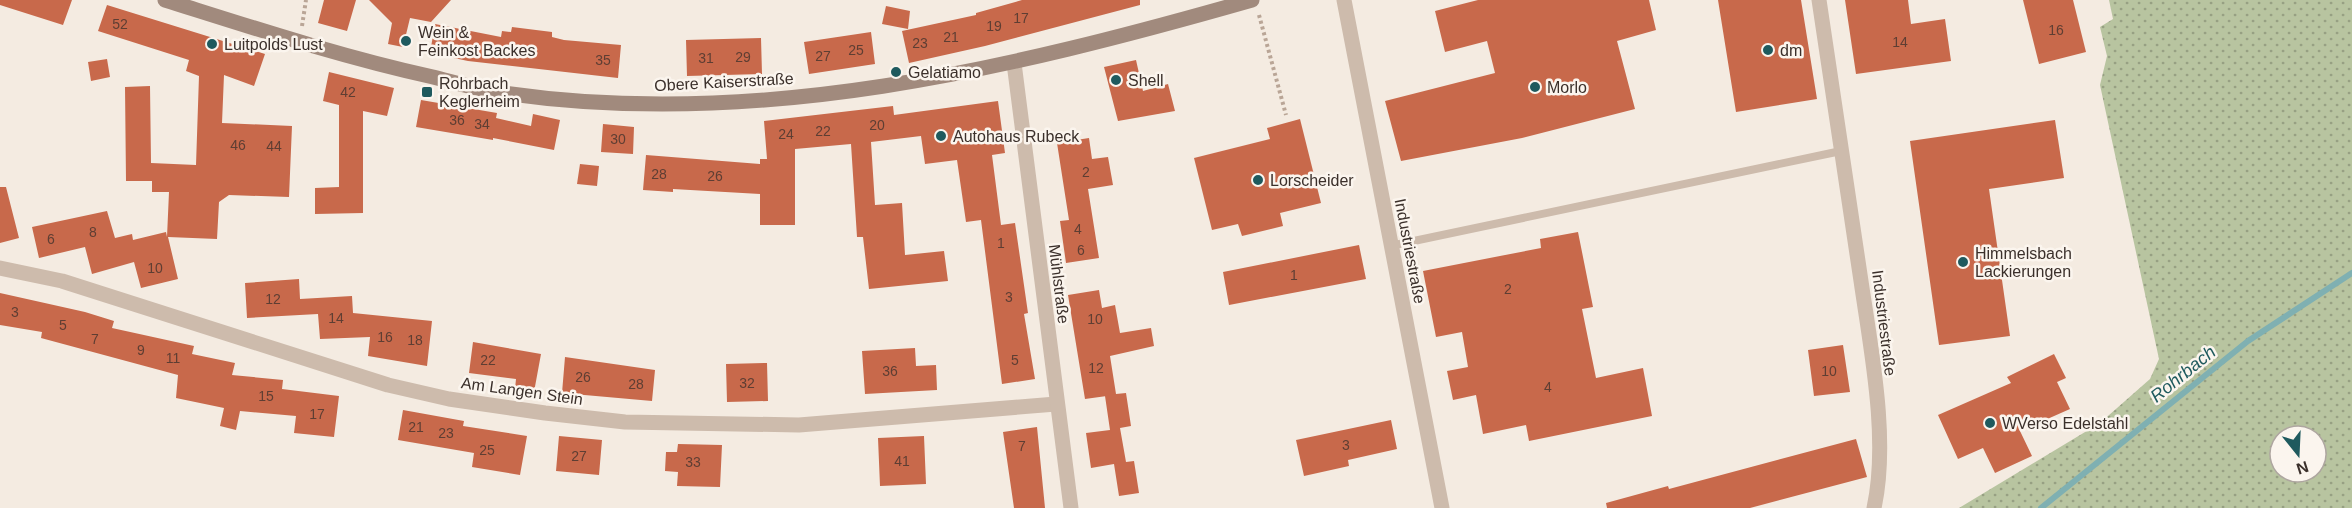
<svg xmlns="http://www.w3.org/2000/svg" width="2352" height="508" viewBox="0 0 2352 508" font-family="Arial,sans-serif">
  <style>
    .grass { fill: url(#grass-dots); fill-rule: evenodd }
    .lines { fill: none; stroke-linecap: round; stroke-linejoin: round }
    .stream { stroke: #7fb0b2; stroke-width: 6 }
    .building { fill: #c8694b }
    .path { stroke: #b9a596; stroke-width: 4; stroke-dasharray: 3 3; stroke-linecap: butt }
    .service { stroke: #cdbbac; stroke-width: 8 }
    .minor { stroke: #cdbbac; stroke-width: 15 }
    .tertiary { stroke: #cdbbac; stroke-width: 15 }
    .secondary { stroke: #a18a7d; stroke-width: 15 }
    .poi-dot { fill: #1f5a5e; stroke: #fbf5ee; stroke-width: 2 }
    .labels { text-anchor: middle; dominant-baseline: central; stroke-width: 5; stroke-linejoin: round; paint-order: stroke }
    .number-label { font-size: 14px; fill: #5e3e33 }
    .poi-label { font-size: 16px; fill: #3b302b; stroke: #fbf5ee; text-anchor: start }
    .street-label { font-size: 16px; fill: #3b302b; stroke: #fbf5ee }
    .water-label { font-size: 18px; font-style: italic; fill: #1f5a5e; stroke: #fbf5ee }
  </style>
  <defs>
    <pattern id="grass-dots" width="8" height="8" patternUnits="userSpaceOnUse" patternTransform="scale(1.5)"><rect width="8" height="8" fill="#b8c4a0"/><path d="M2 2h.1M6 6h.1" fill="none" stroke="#97a083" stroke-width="1.8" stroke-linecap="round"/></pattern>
  </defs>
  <rect width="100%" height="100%" fill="#f4ebe1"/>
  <!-- grass -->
  <path class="grass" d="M2109,0h243v508h-393l141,-85 50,-44 9,-20 -59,-274 7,-29 -7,-29 13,-8zM2280,436h36v36h-36z"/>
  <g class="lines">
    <!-- stream -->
    <path class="stream" d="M2041,508l207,-167 104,-68"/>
  </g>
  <!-- building -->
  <path class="building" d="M0,0h72l-9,25 -63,-20z
    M324,0h32l-9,31 -29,-8z
    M369,0h82l-20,22 -21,-4 -7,29 -15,-3 4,-21z
    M1022,0h118v5l-155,41 -76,17 -7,-32 74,-16v-2z
    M1478,0h171l7,30 -39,11 18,68 -113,29 -121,23 -16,-60 110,-28 -8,-32 -42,11 -10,-41z
    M1718,0h83l16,99 -81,13z
    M1845,0h63l3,24 34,-5 6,42 -95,13z
    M2023,0h50l13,52 -47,12z
    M107,5l158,49 -11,32 -30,-11 -2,48 70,3 -3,71 -60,-2 -10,7 -2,37 -49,-2 10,42 -37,9 -7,-26 -42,12 -7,-27 -46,11 -7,-31 75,-16 8,27 17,-4 1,6 33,-8 1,5 2,-45h-17v-11h-26l-1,-94 25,-1 1,77 45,2 3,-89 -13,-5 3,-11 -91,-29z
    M886,6l24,5 -2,18 -26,-5z
    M435,24l66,13 1,-6 9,1 1,-5 40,5v5l12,3 57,5 -3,33 -150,-17 -38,-8z
    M871,32l4,32 -66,10 -5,-32z
    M761,38l1,36 -75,2 -1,-36z
    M107,59l3,18 -19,4 -3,-19z
    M1136,60l7,31 25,-7 7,27 -57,10 -14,-54z
    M329,72l65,16 -7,28 -24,-5v102l-48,1v-26l24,-1v-82l-16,-4z
    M421,100l76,13 -1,5 35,8 2,-12 27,6 -6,30 -61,-12v2l-77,-13z
    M998,101l7,52 -13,2 9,70 14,-2 13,90 -4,1 11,65 -33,5 -21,-164 -15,2 -9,-62 -32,4 -4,-28 -50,6 4,63 27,-2 3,52 39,-4 4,30 -79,8 -6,-52h-6l-6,-93 -56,5v76h-35v-31l-87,-5v3l-30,-2 3,-35 114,9v-5h7l-3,-38 129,-15 1,9z
    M1300,119l21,84 -41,10 3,13 -41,10 -4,-12 -26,6 -18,-72 76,-19 -3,-11z
    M2055,120l9,58 -75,11 21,147 -71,9 -29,-204z
    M603,124l31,3 -1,27 -32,-2z
    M1089,138l3,21 16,-2 5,28 -25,4 11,69 -33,5 -6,-42 9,-1 -12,-77z
    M580,164l19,2 -2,20 -20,-2z
    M0,187h6l13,51 -19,5z
    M1578,232l15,75 -11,2 14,69 47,-10 9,48 -123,25 -3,-16 -43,9 -7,-39 -23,5 -6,-29 21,-4 -6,-35 -26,5 -13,-66 118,-23 -1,-9z
    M1359,245l7,34 -137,26 -6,-33z
    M299,279l1,20 52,-3 1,17 79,8 -5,45 -59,-10 2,-19 -50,2 -2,-25 -71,4 -2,-35z
    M1099,290l3,18 13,-3 5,28 31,-5 3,18 -44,10 6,38 10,-1 5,33 -11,2 6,34 8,-1 5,32 -20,3 -5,-32 -23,4 -5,-35 24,-3 -5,-34 9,-1 -29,4 -17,-104z
    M0,293l85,19 29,9 -2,7 82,18 -2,8 43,9 -3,12 51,5 -1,9 57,7 -5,41 -40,-4 2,-17 -56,-5 -4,19 -16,-4 4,-18 -48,-10 2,-23 -137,-37 1,-6 -42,-7z
    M473,342l68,12 -7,38 -19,-3 1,-10 -47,-6z
    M1843,345l7,47 -36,4 -6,-46z
    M915,348l1,18 20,-1 1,25 -72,4 -3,-43z
    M2054,354l12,24 -9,4 13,27 -50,22 12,25 -37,17 -12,-25 -25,11 -20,-44 73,-32 -4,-6z
    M565,357l90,13 -3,31 -90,-8z
    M767,363l1,38 -41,1 -1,-38z
    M403,410l61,11 -1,5 64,10 -7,39 -48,-8 2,-14 -76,-13z
    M1391,420l6,29 -49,11 1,6 -45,10 -8,-36z
    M1037,427l8,81h-31l-11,-76z
    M559,436l43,4 -3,35 -43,-4z
    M924,436l2,48 -46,2 -2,-48z
    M1856,439l11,38 -117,31h-143l-1,-5 62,-17 1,3z
    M678,444l44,1 -2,42 -43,-1 1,-14 -13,-1 1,-19h11z"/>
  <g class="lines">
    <!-- path -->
    <path class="path" d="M1259,15l27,100
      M302,26l4,-26"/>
    <!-- service -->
    <path class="service" d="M1390,246l451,-95"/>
    <!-- minor -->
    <path class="minor" d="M1344,0l98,508
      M1819,0c14,94 28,187 42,281 10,69 28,159 13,227
      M0,268l62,13 326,104 61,14 96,14 80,9 174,3 257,-21"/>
    <!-- tertiary -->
    <path class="tertiary" d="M1014,63l57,445"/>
    <!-- secondary -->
    <path class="secondary" d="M165,0c89,28 177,57 268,77 24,6 47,13 71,16 254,37 506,-24 748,-93"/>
  </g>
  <!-- markers -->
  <g class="poi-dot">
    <circle cx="406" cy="41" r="6"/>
    <circle cx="212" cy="44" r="6"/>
    <circle cx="1768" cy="50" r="6"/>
    <circle cx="896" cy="72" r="6"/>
    <circle cx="1116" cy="80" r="6"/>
    <circle cx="1535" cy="87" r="6"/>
    <rect x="421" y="86" width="12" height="12" rx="3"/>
    <circle cx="941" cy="136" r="6"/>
    <circle cx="1258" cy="180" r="6"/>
    <circle cx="1963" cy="262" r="6"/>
    <circle cx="1990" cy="423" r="6"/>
  </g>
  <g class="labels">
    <!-- number labels -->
    <g class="number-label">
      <text x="1021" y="18">17</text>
      <text x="120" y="24">52</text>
      <text x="994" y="26">19</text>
      <text x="2056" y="30">16</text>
      <text x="951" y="37">21</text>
      <text x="1900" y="42">14</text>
      <text x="920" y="43">23</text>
      <text x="856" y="50">25</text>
      <text x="823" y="56">27</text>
      <text x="743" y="57">29</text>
      <text x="706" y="58">31</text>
      <text x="603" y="60">35</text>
      <text x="348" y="92">42</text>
      <text x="457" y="120">36</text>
      <text x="482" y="124">34</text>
      <text x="877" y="125">20</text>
      <text x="823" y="131">22</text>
      <text x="786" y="134">24</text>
      <text x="618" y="139">30</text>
      <text x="238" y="145">46</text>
      <text x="274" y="146">44</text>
      <text x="1086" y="172">2</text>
      <text x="659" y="174">28</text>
      <text x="715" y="176">26</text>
      <text x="1078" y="229">4</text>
      <text x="93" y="232">8</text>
      <text x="51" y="239">6</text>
      <text x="1001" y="243">1</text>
      <text x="1081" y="250">6</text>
      <text x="155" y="268">10</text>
      <text x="1294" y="275">1</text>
      <text x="1508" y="289">2</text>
      <text x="1009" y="297">3</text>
      <text x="273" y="299">12</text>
      <text x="15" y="312">3</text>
      <text x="336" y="318">14</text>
      <text x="1095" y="319">10</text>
      <text x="63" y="325">5</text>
      <text x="385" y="337">16</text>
      <text x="95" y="339">7</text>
      <text x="415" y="340">18</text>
      <text x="141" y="350">9</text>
      <text x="173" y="358">11</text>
      <text x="488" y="360">22</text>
      <text x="1015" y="360">5</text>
      <text x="1096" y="368">12</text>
      <text x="890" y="371">36</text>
      <text x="1829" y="371">10</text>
      <text x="583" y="377">26</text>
      <text x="747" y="383">32</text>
      <text x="636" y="384">28</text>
      <text x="1548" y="387">4</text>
      <text x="266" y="396">15</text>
      <text x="317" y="414">17</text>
      <text x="416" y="427">21</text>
      <text x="446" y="433">23</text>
      <text x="1346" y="445">3</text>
      <text x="1022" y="446">7</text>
      <text x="487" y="450">25</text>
      <text x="579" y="456">27</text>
      <text x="902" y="461">41</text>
      <text x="693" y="462">33</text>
    </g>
    <!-- poi labels -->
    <g class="poi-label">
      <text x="418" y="32">Wein &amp;<tspan x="418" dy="18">Feinkost Backes</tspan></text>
      <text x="224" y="44">Luitpolds Lust</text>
      <text x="1780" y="50">dm</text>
      <text x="908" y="72">Gelatiamo</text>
      <text x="1128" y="80">Shell</text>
      <text x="439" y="83">Rohrbach<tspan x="439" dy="18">Keglerheim</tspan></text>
      <text x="1547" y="87">Morlo</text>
      <text x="953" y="136">Autohaus Rubeck</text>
      <text x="1270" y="180">Lorscheider</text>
      <text x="1975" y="253">Himmelsbach<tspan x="1975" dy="18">Lackierungen</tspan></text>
      <text x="2002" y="423">WVerso Edelstahl</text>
    </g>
    <!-- street labels -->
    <g class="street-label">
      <text transform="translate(724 82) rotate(-3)">Obere Kaiserstraße</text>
      <text transform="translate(1410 251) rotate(79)">Industriestraße</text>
      <text transform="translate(1059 284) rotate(83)">Mühlstraße</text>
      <text transform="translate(1884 323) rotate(83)">Industriestraße</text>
      <text transform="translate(522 391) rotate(8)">Am Langen Stein</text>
    </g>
    <!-- water labels -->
    <g class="water-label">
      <text transform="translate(2183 374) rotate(-39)">Rohrbach</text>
    </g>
  </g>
  <!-- north arrow -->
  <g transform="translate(2298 454) rotate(162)"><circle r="28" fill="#fbf5ee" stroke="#aea6a0" stroke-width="1.5"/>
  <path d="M0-4.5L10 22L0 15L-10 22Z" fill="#1f5a5e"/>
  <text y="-9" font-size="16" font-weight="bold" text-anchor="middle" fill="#3b302b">N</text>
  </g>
</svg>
